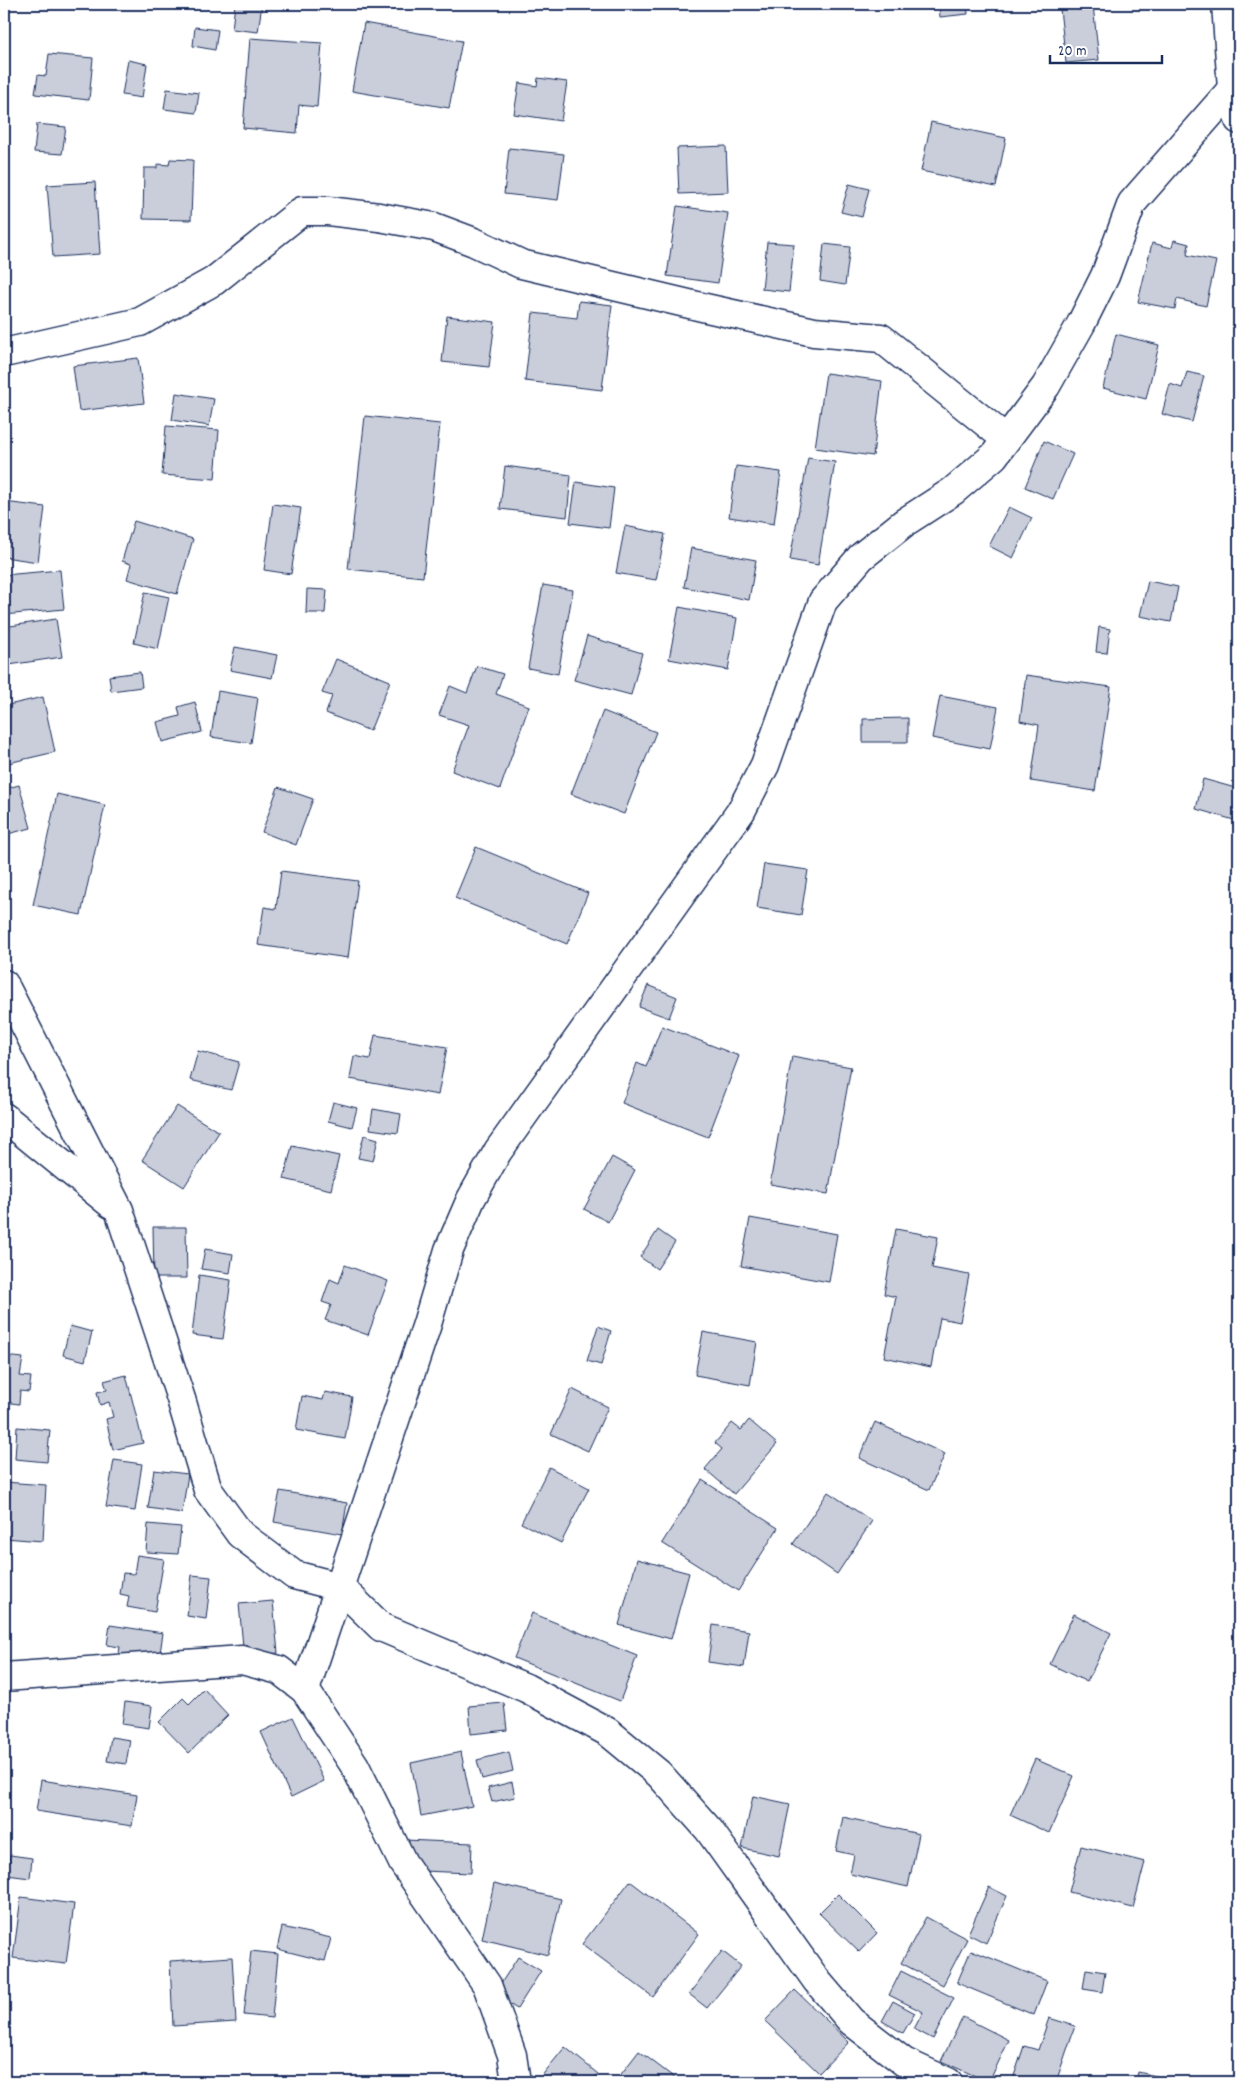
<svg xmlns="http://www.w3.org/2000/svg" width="1243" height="2086" viewBox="0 0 1243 2086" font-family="Dekko,sans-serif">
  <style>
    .building { fill: #caceda; stroke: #1b2f5e }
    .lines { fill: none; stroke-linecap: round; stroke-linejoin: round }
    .street-casing { stroke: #1b2f5e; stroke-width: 31 }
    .street { stroke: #fff; stroke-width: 28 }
  </style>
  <rect width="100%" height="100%" fill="#fff"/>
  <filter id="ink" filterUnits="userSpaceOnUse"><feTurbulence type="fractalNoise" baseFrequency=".02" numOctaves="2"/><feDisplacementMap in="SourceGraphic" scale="10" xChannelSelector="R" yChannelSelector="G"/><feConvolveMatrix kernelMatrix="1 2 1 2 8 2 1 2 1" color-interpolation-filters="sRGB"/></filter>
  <g filter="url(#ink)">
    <!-- building -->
    <g class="building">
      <polygon points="235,4 262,4 258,32 232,29"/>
      <polygon points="939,4 967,4 968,14 940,17"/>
      <polygon points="1093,5 1099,60 1066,63 1060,9"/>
      <polygon points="364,23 462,41 449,108 352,91"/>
      <polygon points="195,27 218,30 215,50 193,46"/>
      <polygon points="250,38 322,43 317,107 299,105 297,133 243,128"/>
      <polygon points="49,54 93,58 89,100 35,94 38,75 46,76"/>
      <polygon points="128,60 147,64 142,98 122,95"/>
      <polygon points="538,78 567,82 561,121 514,114 519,83 537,86"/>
      <polygon points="167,89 199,93 196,113 164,109"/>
      <polygon points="931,122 1006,138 996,187 921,171"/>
      <polygon points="37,124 66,127 62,154 34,152"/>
      <polygon points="726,146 728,192 679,194 677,148"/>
      <polygon points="509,148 564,154 558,200 504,194"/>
      <polygon points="170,159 193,160 191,220 143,219 144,168 157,168 157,164 169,165"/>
      <polygon points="95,182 100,254 53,257 47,185"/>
      <polygon points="849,184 869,189 862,217 841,212"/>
      <polygon points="677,206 728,213 718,283 667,276"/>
      <polygon points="1174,240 1189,244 1187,255 1216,261 1206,306 1177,299 1175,309 1138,302 1152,243 1172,248"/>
      <polygon points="767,242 794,244 789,292 762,289"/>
      <polygon points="824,244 850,247 845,285 820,281"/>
      <polygon points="579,301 612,305 602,390 525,381 533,313 577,318"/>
      <polygon points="447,316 495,322 489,367 442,362"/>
      <polygon points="1116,334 1159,345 1146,399 1103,388"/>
      <polygon points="138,358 144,403 79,411 73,366"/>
      <polygon points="1187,372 1204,376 1192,422 1162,414 1170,384 1182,388"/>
      <polygon points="826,373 882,381 873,456 815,448"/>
      <polygon points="176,393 214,399 209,426 172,420"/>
      <polygon points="365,416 440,424 423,577 348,569"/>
      <polygon points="166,426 219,430 215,479 162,475"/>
      <polygon points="1044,441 1073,454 1053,499 1025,487"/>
      <polygon points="808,458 835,462 818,565 790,560"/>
      <polygon points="505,466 571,475 567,517 500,509"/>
      <polygon points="736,466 781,472 774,524 729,517"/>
      <polygon points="576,482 614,488 609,528 570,523"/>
      <polygon points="4,502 45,507 38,562 4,557"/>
      <polygon points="273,504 301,508 291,574 264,570"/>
      <polygon points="1009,507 1032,518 1013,558 989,546"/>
      <polygon points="134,521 193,539 177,594 127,579 131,564 122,561"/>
      <polygon points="625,526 665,534 656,580 616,573"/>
      <polygon points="691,548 756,560 749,600 684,587"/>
      <polygon points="60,570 64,609 4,615 4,575"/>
      <polygon points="1148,581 1178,587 1171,622 1140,616"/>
      <polygon points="543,585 573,590 558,674 528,668"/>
      <polygon points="307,589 327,590 325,613 306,613"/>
      <polygon points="145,592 169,597 158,649 134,643"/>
      <polygon points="679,607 737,618 728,670 669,659"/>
      <polygon points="56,619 62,657 9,665 4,627"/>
      <polygon points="1099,627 1110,629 1107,653 1096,652"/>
      <polygon points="587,636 642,653 631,695 574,680"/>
      <polygon points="235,647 277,655 272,678 230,670"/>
      <polygon points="336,659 390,681 370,731 326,713 332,696 322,693"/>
      <polygon points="477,666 503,674 496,694 529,706 500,789 452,771 469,725 439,715 450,686 467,693"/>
      <polygon points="140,672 142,687 111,691 109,676"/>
      <polygon points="1026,675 1111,687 1095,791 1031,781 1039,725 1020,721"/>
      <polygon points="218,691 258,698 251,743 211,737"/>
      <polygon points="940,696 998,707 990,749 932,738"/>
      <polygon points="43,697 55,752 4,764 4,706"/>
      <polygon points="195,702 202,732 162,742 157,722 180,716 178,707"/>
      <polygon points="603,711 656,732 624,814 571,794"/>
      <polygon points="908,718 908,742 863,742 863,719"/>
      <polygon points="1203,779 1239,789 1234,820 1196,809"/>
      <polygon points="19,785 31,828 4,835 4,789"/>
      <polygon points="278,787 313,799 296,845 262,832"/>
      <polygon points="57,794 105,805 81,915 33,905"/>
      <polygon points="476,847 588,893 567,944 455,898"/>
      <polygon points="764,864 808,870 801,915 757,908"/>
      <polygon points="281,871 358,881 348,958 258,945 264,907 276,909"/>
      <polygon points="648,985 677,997 669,1018 639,1007"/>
      <polygon points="662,1026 739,1056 708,1137 622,1103 637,1063 646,1067"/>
      <polygon points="375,1035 447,1047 438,1095 350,1079 354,1056 370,1059"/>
      <polygon points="198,1051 239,1062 231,1090 190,1080"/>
      <polygon points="792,1056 851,1067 828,1194 770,1184"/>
      <polygon points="333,1102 357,1108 352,1127 328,1121"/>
      <polygon points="177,1106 219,1132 184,1187 142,1160"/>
      <polygon points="373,1109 401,1114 398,1133 370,1129"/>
      <polygon points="364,1135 378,1139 373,1161 358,1158"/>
      <polygon points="292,1146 339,1156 331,1190 284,1179"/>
      <polygon points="612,1157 635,1170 608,1222 584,1209"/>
      <polygon points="750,1218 837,1234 829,1282 741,1266"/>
      <polygon points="153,1227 186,1227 187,1278 154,1278"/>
      <polygon points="896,1229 938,1237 932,1268 969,1275 960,1322 940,1318 931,1367 884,1357 896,1297 884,1294"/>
      <polygon points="658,1230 675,1242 657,1269 640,1257"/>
      <polygon points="205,1249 233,1254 230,1273 201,1269"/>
      <polygon points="345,1265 388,1281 368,1335 325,1320 331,1305 322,1302 330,1279 339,1283"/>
      <polygon points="199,1275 231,1280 223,1339 192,1335"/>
      <polygon points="70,1326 92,1332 85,1361 63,1355"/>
      <polygon points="598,1326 611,1331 601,1365 587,1361"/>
      <polygon points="703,1332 757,1342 750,1385 695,1375"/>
      <polygon points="4,1356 23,1358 20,1376 31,1377 29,1392 20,1391 19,1404 4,1402"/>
      <polygon points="126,1375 143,1443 113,1450 106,1419 113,1417 109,1402 100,1405 97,1392 107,1390 104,1381"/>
      <polygon points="572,1389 608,1407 588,1451 551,1434"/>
      <polygon points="325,1392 352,1397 345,1439 296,1430 302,1396 323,1400"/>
      <polygon points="749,1420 777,1444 734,1494 705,1469 722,1449 715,1443 732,1423 741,1430"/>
      <polygon points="875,1422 945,1454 929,1490 859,1458"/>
      <polygon points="17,1427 50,1430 47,1462 15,1459"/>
      <polygon points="114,1460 142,1464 135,1511 106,1507"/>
      <polygon points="549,1467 589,1488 561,1543 521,1523"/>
      <polygon points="154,1470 188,1474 182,1513 148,1508"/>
      <polygon points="702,1480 778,1528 738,1591 662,1543"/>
      <polygon points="4,1482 46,1485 43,1541 4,1538"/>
      <polygon points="280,1491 347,1503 342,1534 274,1522"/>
      <polygon points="828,1492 872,1521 837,1574 793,1544"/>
      <polygon points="148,1524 181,1527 178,1554 146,1552"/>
      <polygon points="137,1555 164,1559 155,1612 127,1607 129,1596 120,1594 123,1573 134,1574"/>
      <polygon points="637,1559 689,1573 671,1639 619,1625"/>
      <polygon points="192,1575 211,1577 206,1619 187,1616"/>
      <polygon points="273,1601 278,1653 244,1657 239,1604"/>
      <polygon points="532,1613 637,1656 620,1701 514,1658"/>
      <polygon points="1074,1614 1111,1633 1087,1682 1050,1664"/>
      <polygon points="110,1625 163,1633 160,1653 152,1652 150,1664 118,1659 120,1647 107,1645"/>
      <polygon points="713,1625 749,1631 744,1667 708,1662"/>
      <polygon points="204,1689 228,1715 189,1753 159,1722 183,1698 189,1704"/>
      <polygon points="125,1702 152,1706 149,1728 122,1724"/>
      <polygon points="504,1703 507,1730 471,1734 469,1706"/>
      <polygon points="293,1717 324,1781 291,1797 261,1732"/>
      <polygon points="4,1718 9,1718 8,1771 4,1771"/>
      <polygon points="111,1737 130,1740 126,1764 107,1761"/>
      <polygon points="461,1752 472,1806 421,1816 411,1763"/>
      <polygon points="509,1752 513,1771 482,1779 477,1760"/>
      <polygon points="1035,1759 1074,1776 1049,1833 1010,1815"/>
      <polygon points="41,1780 137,1795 132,1826 36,1811"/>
      <polygon points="512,1782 515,1797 492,1802 488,1788"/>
      <polygon points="753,1796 790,1804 779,1856 742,1848"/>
      <polygon points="843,1817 919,1834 908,1887 850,1874 854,1855 836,1851"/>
      <polygon points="405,1840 472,1843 471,1873 422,1871"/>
      <polygon points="1081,1846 1145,1862 1133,1908 1069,1892"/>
      <polygon points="10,1855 32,1858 30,1878 7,1875"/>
      <polygon points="630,1881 699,1934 653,1997 582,1944"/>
      <polygon points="494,1883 561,1899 548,1955 482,1939"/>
      <polygon points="989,1887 1007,1896 986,1943 968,1934"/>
      <polygon points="838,1894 877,1933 859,1952 819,1913"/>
      <polygon points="21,1897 74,1904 66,1964 13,1958"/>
      <polygon points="926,1917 967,1939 943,1985 901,1963"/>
      <polygon points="282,1927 331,1938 325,1961 277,1949"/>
      <polygon points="971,1950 1047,1981 1034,2015 957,1983"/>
      <polygon points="251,1951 278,1954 272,2018 244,2015"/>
      <polygon points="722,1951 741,1966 707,2008 689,1994"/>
      <polygon points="232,1957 236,2022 173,2026 170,1961"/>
      <polygon points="518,1957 541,1971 517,2009 494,1994"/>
      <polygon points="1086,1969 1105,1972 1102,1992 1083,1989"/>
      <polygon points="901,1971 954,1998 933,2039 914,2029 923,2012 889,1995"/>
      <polygon points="795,1990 849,2042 819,2073 765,2021"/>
      <polygon points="893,2001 915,2013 903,2033 882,2021"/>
      <polygon points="963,2017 1009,2040 989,2082 941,2061"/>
      <polygon points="1049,2018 1075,2026 1056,2082 1012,2082 1024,2046 1038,2050"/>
      <polygon points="565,2047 598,2074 591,2082 544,2082 540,2078"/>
      <polygon points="639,2051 680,2082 615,2082"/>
      <polygon points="1138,2072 1179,2081 1178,2082 1136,2082"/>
    </g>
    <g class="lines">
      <defs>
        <g id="street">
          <polyline points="1226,4 1232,89 1239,120"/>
          <polyline points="4,353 140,322 214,281 302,211 328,211 379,217 434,227 474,242 521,264 706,308 814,332 881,338 1006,439"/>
          <polyline points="4,984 119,1210 181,1399 208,1490 240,1534 294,1575 340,1587 381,1627 526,1688 608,1732 659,1774 709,1830 817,1981 851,2021 904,2062 948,2082"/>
          <polyline points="4,1117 111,1204"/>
          <polyline points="4,1677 242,1660 279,1670 305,1690 355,1766 403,1863 487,1985 512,2055 516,2082"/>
          <polyline points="305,1690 427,1324 449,1250 471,1199 498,1151 741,811 765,765 823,601 861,557 905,522 953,491 994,456 1046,386 1081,324 1105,276 1132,203 1232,89"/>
        </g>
      </defs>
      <!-- street casing -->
      <use href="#street" class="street-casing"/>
      <!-- street -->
      <use href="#street" class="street"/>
    </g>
  </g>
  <!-- margin -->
  <rect width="1243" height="2086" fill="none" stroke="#fff" stroke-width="20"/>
  <rect x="10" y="10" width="1223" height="2066" fill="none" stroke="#1b2f5e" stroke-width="2" filter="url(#ink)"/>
  <!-- scale -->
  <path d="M1050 55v8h112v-8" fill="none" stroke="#1b2f5e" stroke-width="2.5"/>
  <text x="1058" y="55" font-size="15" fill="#1b2f5e" stroke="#ffffff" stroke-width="4" paint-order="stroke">20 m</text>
</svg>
